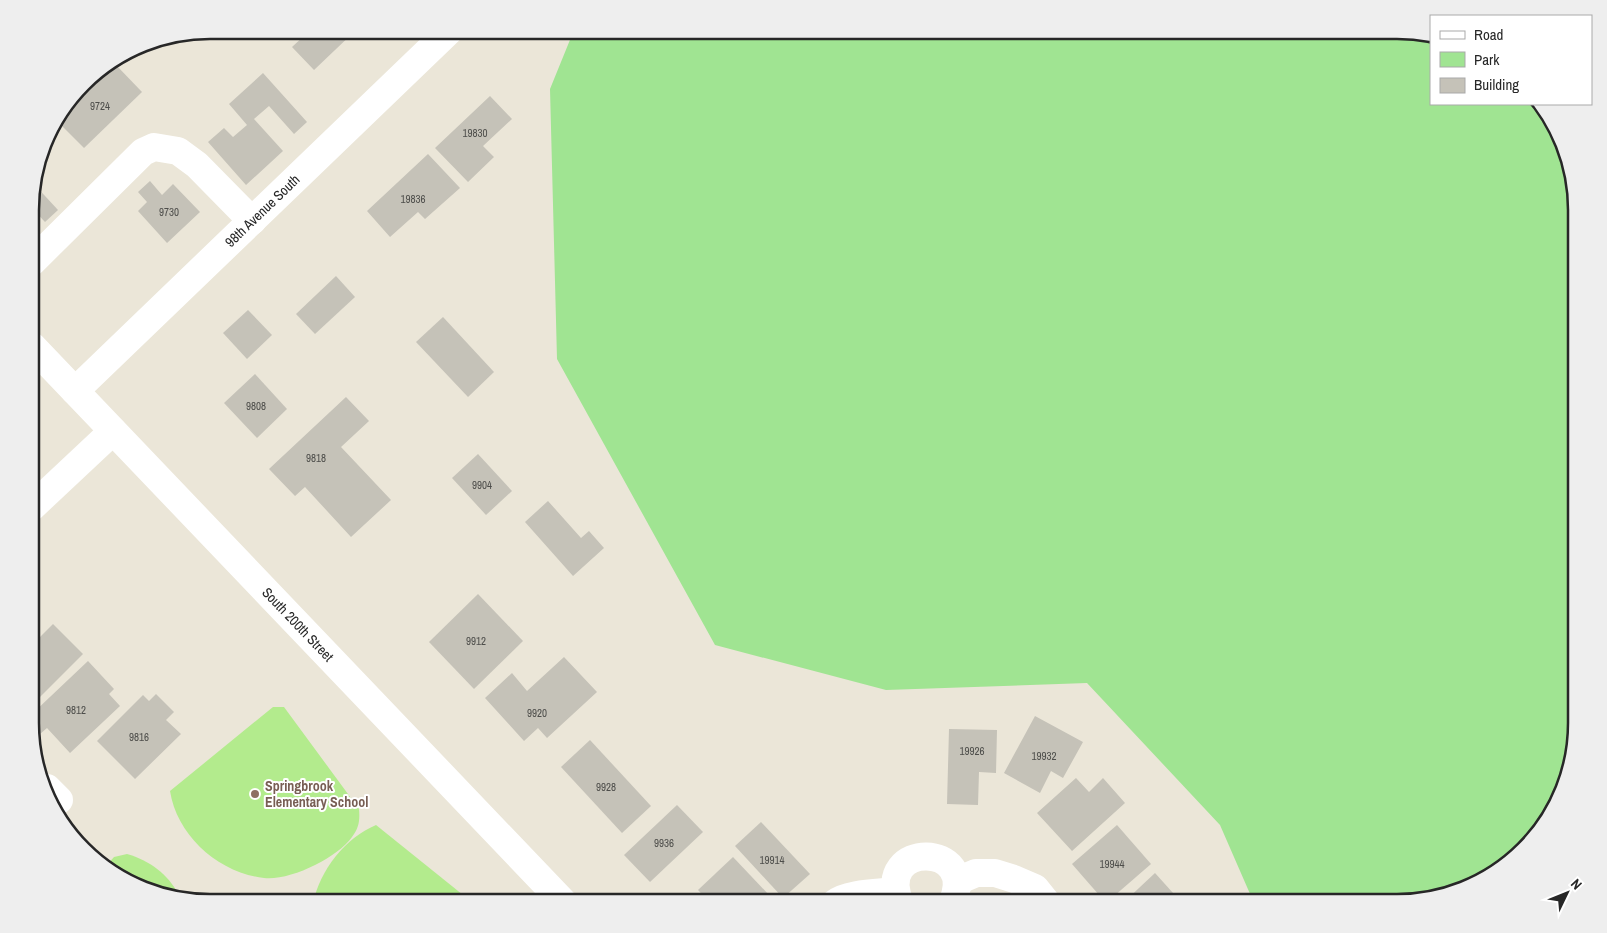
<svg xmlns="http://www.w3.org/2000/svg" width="1607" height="933" viewBox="0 0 1607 933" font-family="'Archivo Narrow',sans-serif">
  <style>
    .green { fill: #a0e492 }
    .pitch { fill: #b3eb8d }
    .building { fill: #c5c2b8 }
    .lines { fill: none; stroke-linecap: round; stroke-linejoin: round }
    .minor { stroke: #fff; stroke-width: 28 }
    .education-dot { fill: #8d6e63; stroke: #fff; stroke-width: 2 }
    .labels { text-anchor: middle; stroke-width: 4; stroke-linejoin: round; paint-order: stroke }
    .number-label { font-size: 11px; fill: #4e4e4b }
    .street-label { font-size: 14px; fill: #272727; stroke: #fff }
    .education-label { font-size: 14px; font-weight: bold; fill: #785e54; stroke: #fff; text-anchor: start }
    .rim { fill: none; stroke: #272727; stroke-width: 2.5 }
  </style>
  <rect width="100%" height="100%" fill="#ebe6d8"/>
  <!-- green -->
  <polygon class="green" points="574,30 1397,30 1431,39 1431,104 1540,104 1547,110 1577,198 1577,735 1553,813 1487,879 1409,903 1254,903 1220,825 1087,683 886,690 715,645 557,359 550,89"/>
  <!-- pitch -->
  <g class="pitch">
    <path d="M273,707H284L359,809C360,820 359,828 352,837C337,858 290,881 264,878C219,873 177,836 170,791Z"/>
    <path d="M376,825L473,903H313C320,870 345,838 376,825Z"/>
    <path d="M127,854C150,861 167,873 179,895L120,879L106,866L114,857Z"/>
  </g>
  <!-- building -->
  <g class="building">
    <polygon points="300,30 356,30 314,70 292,47 305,35"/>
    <polygon points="116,65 142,92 84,148 57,121"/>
    <polygon points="263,73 307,122 294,134 269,106 254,119 283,151 246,185 208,142 224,128 233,137 247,125 229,104"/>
    <polygon points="490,96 512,119 483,146 494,157 468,182 435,148"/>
    <polygon points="428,154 460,188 425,219 418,212 390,237 367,211"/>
    <polygon points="150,181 162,195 173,184 200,212 167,243 138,211 147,202 138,192"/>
    <polygon points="33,183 58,210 45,222 32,208"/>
    <polygon points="336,276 355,297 315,334 296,314"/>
    <polygon points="248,310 272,335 247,359 223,333"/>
    <polygon points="443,317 494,372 468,397 416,342"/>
    <polygon points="255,374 287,409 257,438 224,403"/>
    <polygon points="346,397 369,421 341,447 391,500 351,537 305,487 295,496 269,469"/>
    <polygon points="478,454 512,491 486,515 452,478"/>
    <polygon points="548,501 581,538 589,531 604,548 573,576 525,522"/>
    <polygon points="478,594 523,641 474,689 429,642"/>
    <polygon points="32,601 39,609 32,616"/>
    <polygon points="53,624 83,654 32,705 32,645"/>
    <polygon points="564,657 597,692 547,738 538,728 524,741 485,698 512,673 527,691"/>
    <polygon points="88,661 114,689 109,694 120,706 70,753 47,728 40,734 32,726 32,714"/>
    <polygon points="156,694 174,712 166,720 181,734 135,779 97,741 143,695 149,701"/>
    <polygon points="1035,716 1083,742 1063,778 1051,771 1040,793 1004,773"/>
    <polygon points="949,729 997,730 996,773 979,772 978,805 947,804"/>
    <polygon points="590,740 651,806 622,833 561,767"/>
    <polygon points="1076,778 1089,792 1103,778 1125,803 1072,851 1037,813"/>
    <polygon points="677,805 703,832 650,882 624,855"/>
    <polygon points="761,822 810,874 783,898 735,846"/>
    <polygon points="1117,825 1151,864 1106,903 1072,864"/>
    <polygon points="733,857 771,897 765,903 710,903 698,890"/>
    <polygon points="1155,873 1182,903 1123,903"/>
  </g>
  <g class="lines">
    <!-- minor -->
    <g class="minor">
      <polyline points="32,262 143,152 154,147 178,151 197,165 252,221"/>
      <path id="s1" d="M32,346L564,903"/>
      <path id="s2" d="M75,391L450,30"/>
      <polyline points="32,507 113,431"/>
      <polyline points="47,788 59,800"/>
      <polyline points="957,881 976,873 995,873 1014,879 1035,888 1047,903"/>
      <path d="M835,903C847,893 879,893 895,891"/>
      <path d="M900,903C873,840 980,842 952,903"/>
    </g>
  </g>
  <!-- markers -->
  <circle class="education-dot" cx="255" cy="794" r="5"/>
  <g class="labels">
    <!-- number labels -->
    <g class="number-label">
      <text x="100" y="110">9724</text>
      <text x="475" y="137">19830</text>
      <text x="413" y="203">19836</text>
      <text x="169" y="216">9730</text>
      <text x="256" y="410">9808</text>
      <text x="316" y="462">9818</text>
      <text x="482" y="489">9904</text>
      <text x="476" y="645">9912</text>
      <text x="76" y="714">9812</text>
      <text x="537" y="717">9920</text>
      <text x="139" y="741">9816</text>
      <text x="972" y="755">19926</text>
      <text x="1044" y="760">19932</text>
      <text x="606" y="791">9928</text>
      <text x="664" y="847">9936</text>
      <text x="772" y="864">19914</text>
      <text x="1112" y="868">19944</text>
    </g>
    <!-- street labels -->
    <g class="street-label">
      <text dy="5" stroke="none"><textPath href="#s2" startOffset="260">98th Avenue South</textPath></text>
      <text dy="5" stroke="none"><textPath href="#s1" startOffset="385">South 200th Street</textPath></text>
    </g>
    <!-- education labels -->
    <g class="education-label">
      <text x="265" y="791">Springbrook<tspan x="265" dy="16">Elementary School</tspan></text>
    </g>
  </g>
  <!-- crop -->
  <path d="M0 0H1607V933H0ZM210 39H1397A171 171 0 0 1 1568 210V723A171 171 0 0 1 1397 894H210A171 171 0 0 1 39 723V210A171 171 0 0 1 210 39Z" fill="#eee" fill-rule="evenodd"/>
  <path class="rim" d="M210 39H1397A171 171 0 0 1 1568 210V723A171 171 0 0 1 1397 894H210A171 171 0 0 1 39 723V210A171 171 0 0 1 210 39Z"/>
  <!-- legend -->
  <rect x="1430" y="15" width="162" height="90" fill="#ffffff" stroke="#a9a9a9"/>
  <rect x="1440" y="31" width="25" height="8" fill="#ffffff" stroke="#a9a9a9"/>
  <text x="1474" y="40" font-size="15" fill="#272727">Road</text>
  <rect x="1440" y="52" width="25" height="15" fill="#a0e492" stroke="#a9a9a9"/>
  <text x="1474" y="65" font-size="15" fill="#272727">Park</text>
  <rect x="1440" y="78" width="25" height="15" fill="#c5c2b8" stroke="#a9a9a9"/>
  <text x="1474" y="90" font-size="15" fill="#272727">Building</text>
  <!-- north arrow -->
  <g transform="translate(1567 893) rotate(47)" stroke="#ffffff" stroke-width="4" paint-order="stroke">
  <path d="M0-4L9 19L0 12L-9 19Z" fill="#272727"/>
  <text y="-8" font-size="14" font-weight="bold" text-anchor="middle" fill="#272727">N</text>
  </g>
</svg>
